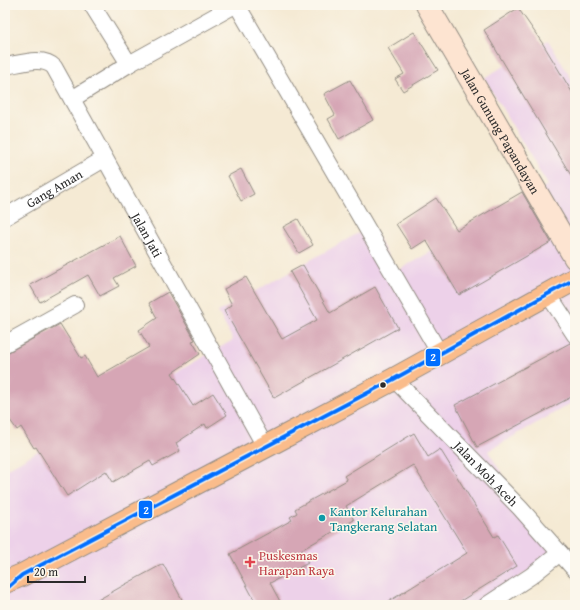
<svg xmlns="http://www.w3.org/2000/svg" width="580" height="610" viewBox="0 0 580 610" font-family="'Gentium Book Plus',serif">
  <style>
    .built { fill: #edd1e9 }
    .building { fill: #d6a6b5 }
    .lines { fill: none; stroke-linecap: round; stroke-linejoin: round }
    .street-casing { stroke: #908a80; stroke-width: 18 }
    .secondary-casing { stroke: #908a80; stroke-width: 24 }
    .primary-casing { stroke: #908a80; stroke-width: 24 }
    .street { stroke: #fff; stroke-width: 16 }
    .secondary { stroke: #fde4d1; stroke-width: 22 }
    .primary { stroke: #fabc8b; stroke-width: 22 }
    .bus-1-casing { stroke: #fbf7ec; stroke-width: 7 }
    .bus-1 { stroke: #006eff; stroke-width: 4 }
    .bus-dot { fill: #2b2b2b; stroke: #fbf7ec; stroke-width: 1.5 }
    .culture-dot { fill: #0f9aa8; stroke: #fbf7ec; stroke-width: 1.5 }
    .health-dot { fill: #e0444e; stroke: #fbf7ec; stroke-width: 1.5 }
    .labels { text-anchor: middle; stroke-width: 3; stroke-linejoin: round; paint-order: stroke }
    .street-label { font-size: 13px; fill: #2b2b2b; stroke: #fbf7ec }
    .culture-label { font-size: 13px; fill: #0d838f; stroke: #fbf7ec; text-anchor: start }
    .health-label { font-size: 13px; fill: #be3a42; stroke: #fbf7ec; text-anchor: start }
    .line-badge { stroke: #fbf7ec; stroke-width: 1.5 }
    .badge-label { font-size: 11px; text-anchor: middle; font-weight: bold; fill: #fff }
  </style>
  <rect width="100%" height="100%" fill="#fbf7ec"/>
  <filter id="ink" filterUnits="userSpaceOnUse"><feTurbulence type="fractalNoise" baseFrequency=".025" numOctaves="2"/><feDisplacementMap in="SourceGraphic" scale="8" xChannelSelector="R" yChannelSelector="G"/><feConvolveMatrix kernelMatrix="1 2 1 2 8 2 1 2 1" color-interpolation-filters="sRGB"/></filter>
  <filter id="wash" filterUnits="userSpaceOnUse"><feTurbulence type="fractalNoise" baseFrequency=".012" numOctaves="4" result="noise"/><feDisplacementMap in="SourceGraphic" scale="16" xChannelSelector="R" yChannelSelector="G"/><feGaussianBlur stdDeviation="0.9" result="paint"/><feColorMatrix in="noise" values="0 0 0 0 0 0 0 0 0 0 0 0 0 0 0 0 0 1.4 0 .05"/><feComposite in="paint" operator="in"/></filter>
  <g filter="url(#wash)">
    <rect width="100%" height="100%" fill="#f5ead4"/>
    <!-- built -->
    <polygon class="built" points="548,40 575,85 575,401 488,451 553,556 474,605 5,605 5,470 233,340 218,312 371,226 397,271 548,185 484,78"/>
    <g id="blocks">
      <!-- building -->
      <g class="building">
        <polygon points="518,8 543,44 575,97 575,182 484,30"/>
        <polygon points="414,32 438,70 403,91 395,79 404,74 388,48"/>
        <polygon points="350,80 373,120 339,139 328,119 335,115 324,94"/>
        <polygon points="241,169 254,194 241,201 228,176"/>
        <polygon points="522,192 551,242 459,295 426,240 412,249 396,224 436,198 457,230"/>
        <polygon points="298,219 313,245 299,253 283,227"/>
        <polygon points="120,236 136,266 114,278 119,286 100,296 88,275 40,302 30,285"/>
        <polygon points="303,265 330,313 375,287 398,328 274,398 224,310 232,305 224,289 246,277 282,339 317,320 290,272"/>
        <polygon points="168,292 195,340 192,341 200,354 172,373 193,406 213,393 227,415 207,428 205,424 176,443 180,451 153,466 150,461 113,482 106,471 67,496 36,447 34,448 21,427 17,430 5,413 5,354 60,324 81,358 85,356 97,377 149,347 139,330 157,318 149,303"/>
        <polygon points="570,343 575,344 575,395 477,447 455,405"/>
        <polygon points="414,433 428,457 440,449 494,537 498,535 517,566 454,605 383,605 467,553 413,465 346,506 354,520 301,550 308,563 270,583 282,605 257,605 230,554 292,520 290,517 297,513 295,509 347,480 344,476"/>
        <polygon points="163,564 185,605 89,605 126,584"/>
      </g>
    </g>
  </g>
  <g filter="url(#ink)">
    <use href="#blocks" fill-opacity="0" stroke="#908a80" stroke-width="1"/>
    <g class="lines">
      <defs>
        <g id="street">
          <polyline points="92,5 129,64"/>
          <polyline points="237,5 440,354"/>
          <path id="s1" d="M5,66C19,64 43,55 54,67L266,448"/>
          <polyline points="72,99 129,64 235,5"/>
          <path id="s2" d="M5,217L104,159"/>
          <polyline points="548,294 575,335"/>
          <polyline points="5,344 75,305"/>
          <path id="s3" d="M394,379L520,508L575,570"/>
          <polyline points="487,605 531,576 560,553"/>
        </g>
        <g id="secondary">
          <path id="s4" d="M427,5L575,258"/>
        </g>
        <polyline id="primary" points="5,582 22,575 394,379 575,279"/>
      </defs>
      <!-- street casing -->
      <use href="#street" class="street-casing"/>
      <!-- secondary casing -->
      <use href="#secondary" class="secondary-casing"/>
      <!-- primary casing -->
      <use href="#primary" class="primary-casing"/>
      <!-- street -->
      <use href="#street" class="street"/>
      <!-- secondary -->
      <use href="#secondary" class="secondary"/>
      <!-- primary -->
      <use href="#primary" class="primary"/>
      <defs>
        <polyline id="bus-1" points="5,590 22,575 394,379 575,279"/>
      </defs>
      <!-- bus-1 casing -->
      <use href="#bus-1" class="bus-1-casing"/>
      <!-- bus-1 -->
      <use href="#bus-1" class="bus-1"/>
    </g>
  </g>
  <!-- markers -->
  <circle class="bus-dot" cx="383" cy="385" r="3.5"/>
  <circle class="culture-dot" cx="322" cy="518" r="4"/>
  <path class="health-dot" d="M248 556h4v4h4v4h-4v4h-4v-4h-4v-4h4z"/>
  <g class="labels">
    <!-- street labels -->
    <g class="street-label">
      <text dy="5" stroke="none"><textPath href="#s4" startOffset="146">Jalan Gunung Papandayan</textPath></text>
      <text dy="5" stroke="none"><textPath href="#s2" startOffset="57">Gang Aman</textPath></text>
      <text dy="5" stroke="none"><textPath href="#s1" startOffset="243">Jalan Jati</textPath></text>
      <text dy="5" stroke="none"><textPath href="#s3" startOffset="132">Jalan Moh Aceh</textPath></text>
    </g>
    <!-- culture labels -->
    <g class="culture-label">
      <text x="330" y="516">Kantor Kelurahan<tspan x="330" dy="15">Tangkerang Selatan</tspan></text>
    </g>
    <!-- health labels -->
    <g class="health-label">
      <text x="259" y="560">Puskesmas<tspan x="259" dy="15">Harapan Raya</tspan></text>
    </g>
  </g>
  <g class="line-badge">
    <rect x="425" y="348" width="16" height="19" rx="4" fill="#006eff"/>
    <rect x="138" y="500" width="15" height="19" rx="4" fill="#006eff"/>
  </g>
  <g class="badge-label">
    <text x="433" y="361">2</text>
    <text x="146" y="514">2</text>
  </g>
  <!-- margin -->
  <rect width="580" height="610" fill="none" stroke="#fbf7ec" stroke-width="20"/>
  <!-- scale -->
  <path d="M28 576v6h57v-6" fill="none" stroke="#2b2b2b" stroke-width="2"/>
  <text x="34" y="576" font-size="12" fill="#2b2b2b" stroke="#fbf7ec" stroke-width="3" paint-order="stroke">20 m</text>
</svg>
